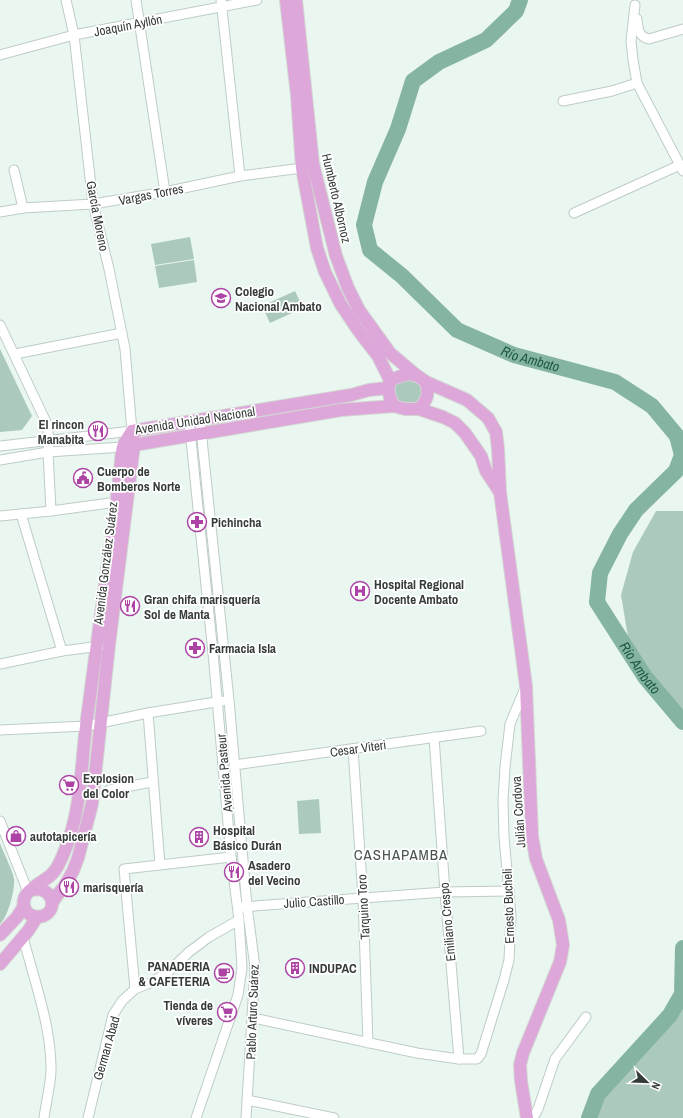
<svg xmlns="http://www.w3.org/2000/svg" width="683" height="1118" viewBox="0 0 683 1118" font-family="'Archivo Narrow',sans-serif">
  <style>
    .green { fill: #abc9bc }
    .lines { fill: none; stroke-linecap: round; stroke-linejoin: round }
    .river { stroke: #85b5a1; stroke-width: 16 }
    .minor-casing { stroke: #beccc6; stroke-width: 11 }
    .major-casing { stroke: #d3d4d3; stroke-width: 14 }
    .minor { stroke: #fff; stroke-width: 9 }
    .major { stroke: #dea7d9; stroke-width: 12 }
    .labels { text-anchor: middle; stroke-width: 3.5; stroke-linejoin: round; paint-order: stroke }
    .street-label { font-size: 13px; fill: #353b38; stroke: #fff }
    .poi-label { font-size: 13px; font-weight: bold; fill: #353b38; stroke: #fff; text-anchor: start }
    .water-label { font-size: 14px; font-style: italic; fill: #1d5a46; stroke: #fff }
    .quarter-label { font-size: 15px; letter-spacing: 1px; fill: #4a5550; stroke: #fff }
  </style>
  <rect width="100%" height="100%" fill="#e9f7f0"/>
  <!-- green -->
  <g class="green">
    <polygon points="190,237 194,259 155,265 151,244"/>
    <polygon points="194,260 197,282 159,288 155,266"/>
    <polygon points="295,291 303,308 270,323 262,306"/>
    <polygon points="0,349 32,416 22,430 0,432"/>
    <polygon points="418,379 424,393 416,406 397,403 393,388 398,380"/>
    <polygon points="656,511 683,511 683,712 650,673 628,637 621,595 633,552"/>
    <polygon points="319,799 321,833 299,834 297,801"/>
    <path d="M0,843C3,852 13,871 14,879C15,890 8,917 0,924Z"/>
    <polygon points="683,1004 683,1118 595,1118 601,1101 678,1012"/>
  </g>
  <g class="lines">
    <!-- river -->
    <g class="river">
      <path id="s1" d="M520,0L516,11L486,40L439,62L413,81L398,129L375,182L364,225L370,250L402,276L457,330L514,355L615,382L652,406L677,436L682,455L676,471L636,510L620,534L600,573L597,602L645,677L683,722"/>
      <polyline points="589,1118 598,1094 670,1015 682,994 683,948"/>
    </g>
    <defs>
      <g id="minor">
        <polyline points="136,0 165,192"/>
        <polyline points="221,0 240,176"/>
        <polyline points="635,5 631,41 633,60 637,83 683,171"/>
        <path d="M637,19C638,29 638,36 649,39L683,29"/>
        <polyline points="0,55 74,35 257,0"/>
        <polyline points="563,101 612,91 637,83"/>
        <polyline points="14,170 23,208"/>
        <polyline points="0,212 23,208 93,204 165,192 240,176 302,168 308,166"/>
        <polyline points="574,213 680,165"/>
        <polyline points="0,325 47,424 49,440 48,452 51,511"/>
        <polyline points="15,354 122,333"/>
        <polyline points="200,420 229,700 247,906 255,967 246,1118"/>
        <polyline points="189,421 213,653 231,857 239,920 242,968 238,995 196,1118"/>
        <polyline points="0,446 132,431 125,349 109,269 93,204 74,35 66,0"/>
        <polyline points="0,460 48,452 123,447"/>
        <polyline points="21,514 62,651"/>
        <polyline points="0,516 51,511 117,502"/>
        <polyline points="0,664 62,651 101,646"/>
        <polyline points="148,713 160,865"/>
        <polyline points="0,730 86,726 148,713 222,701"/>
        <polyline points="434,737 445,892 459,1059"/>
        <polyline points="353,749 363,898 368,1043"/>
        <polyline points="234,765 481,731"/>
        <polyline points="109,790 152,782"/>
        <polyline points="0,821 28,892"/>
        <polyline points="241,907 445,892 509,891"/>
        <path d="M23,937C34,980 52,1028 51,1072C50,1087 46,1103 44,1118"/>
        <polyline points="135,989 124,869 231,857"/>
        <polyline points="253,1018 417,1053 459,1059 477,1059 481,1054 504,980 509,960 511,916 504,837 503,800 505,767 510,724 525,688"/>
        <polyline points="247,1100 334,1118"/>
        <polyline points="88,1118 113,1015 122,1001 135,989 150,983 167,973 189,952 209,937 239,920"/>
        <polyline points="533,1118 538,1109 555,1059 586,1017"/>
      </g>
      <g id="major">
        <polyline points="286,0 297,95 302,168 317,248 325,272 340,303 358,330 378,356 390,380"/>
        <polyline points="296,0 313,164 336,256 348,288 359,310 390,353 416,375"/>
        <path d="M394,406C389,397 387,390 390,380L407,374L416,375L426,382L467,400L488,418L496,432L498,449L500,492L526,686L532,836L536,859L559,920L563,945L560,962L523,1053L520,1065L521,1081L527,1118"/>
        <path d="M419,409C428,399 429,394 426,382"/>
        <polyline points="132,431 351,395 369,390 388,388"/>
        <polyline points="128,446 341,410 394,406 405,409 419,409 443,417 455,423 465,433 481,456 486,471 499,491"/>
        <path d="M32,890C51,885 60,909 43,916C39,917 35,917 31,915C28,914 25,910 24,906C20,891 43,883 52,874C58,868 62,858 65,850C81,812 81,767 86,726C95,658 104,590 114,522C116,505 118,488 120,471C121,463 121,454 123,447C125,441 129,436 132,431"/>
        <polyline points="52,903 58,894 64,887 73,871 78,858 92,804 109,645 134,445 132,431"/>
        <polyline points="0,935 17,917 24,906"/>
        <polyline points="0,964 28,931 37,917"/>
      </g>
    </defs>
    <!-- minor casing -->
    <use href="#minor" class="minor-casing"/>
    <!-- major casing -->
    <use href="#major" class="major-casing"/>
    <!-- minor -->
    <use href="#minor" class="minor"/>
    <!-- major -->
    <use href="#major" class="major"/>
  </g>
  <!-- icons -->
  <defs>
    <symbol id="school-ring" viewBox="-11 -11 22 22"><circle r="9.5" fill="#fff" stroke="#ad44a5" stroke-width="1.5"/><path d="M0-5L7-2L0 1L-7-2ZM-4 1L0 2.5L4 1V4Q0 6-4 4Z" fill="#ad44a5"/></symbol>
    <symbol id="restaurant-ring" viewBox="-11 -11 22 22"><circle r="9.5" fill="#fff" stroke="#ad44a5" stroke-width="1.5"/><path d="M-5-6h1v4h1v-4h1v4h1v-4h1v5L-1.5 .5V6h-2V.5L-5-1ZM5-6V6H3V1.5H1.5Q1.5-4 5-6Z" fill="#ad44a5"/></symbol>
    <symbol id="civic-ring" viewBox="-11 -11 22 22"><circle r="9.5" fill="#fff" stroke="#ad44a5" stroke-width="1.5"/><path d="M-.6-6.5H3V-4.5H.6V-3L4-1V1h2V6H-6V1h2V-1L-.6-3ZM-1.2 2.5V6h2.4V2.5Z" fill="#ad44a5"/></symbol>
    <symbol id="pharmacy-ring" viewBox="-11 -11 22 22"><circle r="9.5" fill="#fff" stroke="#ad44a5" stroke-width="1.5"/><path d="M-2-6h4v4h4v4h-4v4h-4v-4h-4v-4h4Z" fill="#ad44a5"/></symbol>
    <symbol id="hospital-ring" viewBox="-11 -11 22 22"><circle r="9.5" fill="#fff" stroke="#ad44a5" stroke-width="1.5"/><path d="M-5-5h3v3.5h4V-5h3V5h-3V1.5h-4V5h-3Z" fill="#ad44a5"/></symbol>
    <symbol id="supermarket-ring" viewBox="-11 -11 22 22"><circle r="9.5" fill="#fff" stroke="#ad44a5" stroke-width="1.5"/><path d="M-6-5.5h2.5l.6 2H6L4.5 2H-2.5L-4.4-4H-6ZM-1.5 3.2a1.3 1.3 0 1 0 .1 0ZM3 3.2a1.3 1.3 0 1 0 .1 0Z" fill="#ad44a5"/></symbol>
    <symbol id="shop-ring" viewBox="-11 -11 22 22"><circle r="9.5" fill="#fff" stroke="#ad44a5" stroke-width="1.5"/><path d="M-5-2.5h2.3a2.7 3.5 0 0 1 5.4 0H5L5.5 6h-11ZM-1.5-2.5h3a1.5 2.3 0 0 0-3 0Z" fill="#ad44a5"/></symbol>
    <symbol id="building-ring" viewBox="-11 -11 22 22"><circle r="9.5" fill="#fff" stroke="#ad44a5" stroke-width="1.5"/><path d="M-4-6H4V6H1V3H-1V6H-4ZM-2.5-4.3h1.7v1.8h-1.7ZM.8-4.3h1.7v1.8H.8ZM-2.5-1h1.7V.8h-1.7ZM.8-1h1.7V.8H.8Z" fill="#ad44a5"/></symbol>
    <symbol id="cafe-ring" viewBox="-11 -11 22 22"><circle r="9.5" fill="#fff" stroke="#ad44a5" stroke-width="1.5"/><path d="M-5.5-4.5H6V0H3Q3 3.5 0 3.5H-2.5Q-5.5 3.5-5.5 0ZM3-3.2v2h1.7v-2ZM-6 4.5H4V6H-6Z" fill="#ad44a5"/></symbol>
  </defs>
  <g fill-rule="evenodd">
    <use href="#school-ring" x="210" y="287" width="22" height="22"/>
    <use href="#restaurant-ring" x="87" y="420" width="22" height="22"/>
    <use href="#civic-ring" x="72" y="467" width="22" height="22"/>
    <use href="#pharmacy-ring" x="186" y="511" width="22" height="22"/>
    <use href="#hospital-ring" x="349" y="580" width="22" height="22"/>
    <use href="#restaurant-ring" x="119" y="595" width="22" height="22"/>
    <use href="#pharmacy-ring" x="184" y="637" width="22" height="22"/>
    <use href="#supermarket-ring" x="58" y="774" width="22" height="22"/>
    <use href="#shop-ring" x="5" y="825" width="22" height="22"/>
    <use href="#building-ring" x="188" y="826" width="22" height="22"/>
    <use href="#restaurant-ring" x="223" y="861" width="22" height="22"/>
    <use href="#restaurant-ring" x="58" y="876" width="22" height="22"/>
    <use href="#building-ring" x="284" y="957" width="22" height="22"/>
    <use href="#cafe-ring" x="213" y="962" width="22" height="22"/>
    <use href="#supermarket-ring" x="216" y="1001" width="22" height="22"/>
  </g>
  <g class="labels">
    <!-- street labels -->
    <g class="street-label">
      <text transform="translate(128 25) rotate(-11)" y="5">Joaquín Ayllón</text>
      <text transform="translate(151 194) rotate(-11)" y="5">Vargas Torres</text>
      <text transform="translate(337 198) rotate(77)" y="5">Humberto Albornoz</text>
      <text transform="translate(98 216) rotate(79)" y="5">García Moreno</text>
      <text transform="translate(195 420) rotate(-9)" y="5">Avenida Unidad Nacional</text>
      <text transform="translate(105 563) rotate(-83)" y="5">Avenida González Suárez</text>
      <text transform="translate(358 748) rotate(-8)" y="5">Cesar Viteri</text>
      <text transform="translate(224 773) rotate(-95)" y="5">Avenida Pasteur</text>
      <text transform="translate(518 812) rotate(-94)" y="5">Julián Cordova</text>
      <text transform="translate(314 901) rotate(-4)" y="5">Julio Castillo</text>
      <text transform="translate(508 906) rotate(-92)" y="5">Ernesto Bucheli</text>
      <text transform="translate(363 907) rotate(-93)" y="5">Tarquino Toro</text>
      <text transform="translate(447 922) rotate(-95)" y="5">Emiliano Crespo</text>
      <text transform="translate(252 1012) rotate(-88)" y="5">Pablo Arturo Suárez</text>
      <text transform="translate(106 1048) rotate(-74)" y="5">German Abad</text>
    </g>
    <!-- poi labels -->
    <g class="poi-label">
      <text x="235" y="296">Colegio<tspan x="235" dy="15">Nacional Ambato</tspan></text>
      <text x="84" y="429" text-anchor="end">El rincon<tspan x="84" dy="15">Manabita</tspan></text>
      <text x="97" y="476">Cuerpo de<tspan x="97" dy="15">Bomberos Norte</tspan></text>
      <text x="211" y="527">Pichincha</text>
      <text x="374" y="589">Hospital Regional<tspan x="374" dy="15">Docente Ambato</tspan></text>
      <text x="144" y="604">Gran chifa marisquería<tspan x="144" dy="15">Sol de Manta</tspan></text>
      <text x="209" y="653">Farmacia Isla</text>
      <text x="83" y="783">Explosion<tspan x="83" dy="15">del Color</tspan></text>
      <text x="213" y="835">Hospital<tspan x="213" dy="15">Básico Durán</tspan></text>
      <text x="30" y="841">autotapicería</text>
      <text x="248" y="870">Asadero<tspan x="248" dy="15">del Vecino</tspan></text>
      <text x="83" y="892">marisquería</text>
      <text x="210" y="971" text-anchor="end">PANADERIA<tspan x="210" dy="15">&amp; CAFETERIA</tspan></text>
      <text x="309" y="973">INDUPAC</text>
      <text x="213" y="1010" text-anchor="end">Tienda de<tspan x="213" dy="15">víveres</tspan></text>
    </g>
    <!-- water labels -->
    <g class="water-label">
      <text dy="5" stroke="none"><textPath href="#s1" startOffset="513">Río Ambato</textPath></text>
      <text dy="5" stroke="none"><textPath href="#s1" startOffset="957">Río Ambato</textPath></text>
    </g>
    <!-- quarter labels -->
    <g class="quarter-label">
      <text x="401" y="860">CASHAPAMBA</text>
    </g>
  </g>
  <!-- north arrow -->
  <g transform="translate(647 1082) rotate(113)" stroke="#ffffff" stroke-width="3" paint-order="stroke">
  <path d="M0-3L7 15L0 10L-7 15Z" fill="#353b38"/>
  <text y="-6" font-size="11" font-weight="bold" text-anchor="middle" fill="#353b38">N</text>
  </g>
</svg>
